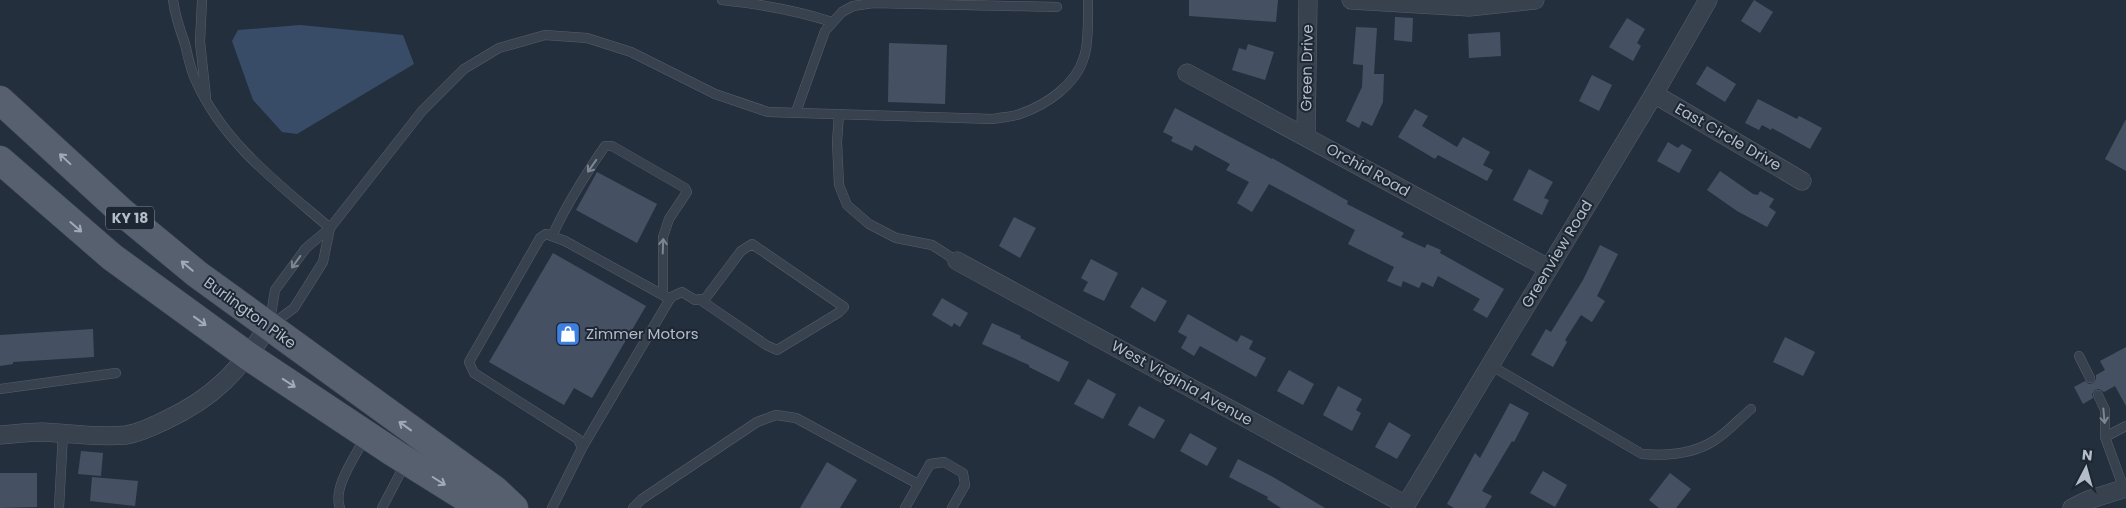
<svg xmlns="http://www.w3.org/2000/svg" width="2126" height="508" viewBox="0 0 2126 508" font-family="Poppins,sans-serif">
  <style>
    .water { fill: #394c67 }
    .building { fill: #455162 }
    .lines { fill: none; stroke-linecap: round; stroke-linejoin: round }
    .lane-casing { stroke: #565f6c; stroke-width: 10 }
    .street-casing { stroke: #565f6c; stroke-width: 19 }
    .primary-casing { stroke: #414a57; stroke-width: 29 }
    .lane { stroke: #38414e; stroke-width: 9 }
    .street { stroke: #38414e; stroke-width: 18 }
    .primary { stroke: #56606e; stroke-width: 28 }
    .oneway { stroke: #a1aab7 }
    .oneway2 { stroke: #7c8592 }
    .labels { text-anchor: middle; stroke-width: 4; stroke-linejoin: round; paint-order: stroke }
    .shield { fill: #1d2633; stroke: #878f9c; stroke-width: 1 }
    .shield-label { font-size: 14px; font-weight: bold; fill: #b4bcc9 }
    .street-label { font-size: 15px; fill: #b4bcc9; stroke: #1d2633 }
    .poi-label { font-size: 15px; fill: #b4bcc9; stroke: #1d2633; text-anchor: start }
  </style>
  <rect width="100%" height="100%" fill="#242f3e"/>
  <!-- water -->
  <polygon class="water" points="300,25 403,35 414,64 297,134 282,132 253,100 232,41 238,30"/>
  <!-- building -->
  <g class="building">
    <polygon points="1189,0 1278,0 1276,22 1189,16"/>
    <polygon points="1754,0 1773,12 1760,33 1741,21"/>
    <polygon points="1395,17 1413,18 1412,42 1394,40"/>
    <polygon points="1627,18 1645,29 1637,43 1641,46 1633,61 1609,47"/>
    <polygon points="1356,27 1377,28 1374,74 1384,74 1383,102 1372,126 1362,121 1359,128 1346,121 1362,87 1363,65 1353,64"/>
    <polygon points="1500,32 1501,56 1469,58 1468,34"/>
    <polygon points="889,43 947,45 945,104 888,102"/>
    <polygon points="1248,44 1274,52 1265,80 1232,70 1239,48 1246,50"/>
    <polygon points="1707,66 1736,84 1725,102 1696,84"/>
    <polygon points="1592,75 1612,85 1599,111 1579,101"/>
    <polygon points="1758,99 1797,119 1799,116 1822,128 1810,149 1772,128 1771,130 1762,125 1759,130 1745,123"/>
    <polygon points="1175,108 1272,159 1272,158 1348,201 1347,204 1404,233 1401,237 1425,248 1427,244 1441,250 1440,253 1504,289 1487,318 1473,310 1480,299 1438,276 1433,287 1422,282 1419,288 1403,281 1401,287 1387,281 1394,267 1348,244 1355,230 1269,184 1252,212 1237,203 1249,182 1226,170 1230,164 1195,145 1192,151 1171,141 1173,137 1163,132"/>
    <polygon points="1415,109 1428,116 1422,126 1457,147 1463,137 1490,152 1483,165 1493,170 1487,181 1438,155 1435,159 1398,137"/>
    <polygon points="2126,119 2126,171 2105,159"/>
    <polygon points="1668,142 1678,148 1682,144 1692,150 1679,173 1657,161"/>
    <polygon points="1529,169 1553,182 1544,198 1549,200 1542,215 1513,200"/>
    <polygon points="1720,171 1753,194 1758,195 1760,191 1774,199 1769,207 1776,212 1767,227 1737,211 1707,190"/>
    <polygon points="597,172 657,204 637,243 576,210"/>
    <polygon points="1014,217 1036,228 1020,258 999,246"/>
    <polygon points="1600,245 1618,254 1597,296 1605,301 1592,322 1581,315 1565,340 1567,342 1553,367 1531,355 1546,329 1551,332 1583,280"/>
    <polygon points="553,253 646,306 592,398 574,388 564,405 489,362"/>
    <polygon points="1091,259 1118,273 1104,301 1083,291 1088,282 1081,278"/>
    <polygon points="1142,287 1167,301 1155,322 1130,307"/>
    <polygon points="942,298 968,313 960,327 954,323 952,327 932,315"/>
    <polygon points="1188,314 1237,342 1241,335 1253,341 1249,349 1266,358 1256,377 1200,346 1194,356 1181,348 1187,337 1178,332"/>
    <polygon points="992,323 1021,336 1020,338 1069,362 1059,382 1029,367 1029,365 982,344"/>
    <polygon points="93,329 94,357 13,362 13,364 0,366 0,335"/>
    <polygon points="1785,337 1815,352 1803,376 1773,362"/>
    <polygon points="2126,347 2126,406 2115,386 2104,392 2099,389 2095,390 2092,394 2093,398 2083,404 2074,387 2085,381 2089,384 2093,383 2096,379 2096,375 2105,370 2100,361"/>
    <polygon points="1289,370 1314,384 1303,405 1277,391"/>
    <polygon points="1088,379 1116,394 1103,419 1074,404"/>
    <polygon points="1338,386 1362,399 1356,410 1361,413 1352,431 1323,415"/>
    <polygon points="1510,403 1529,413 1514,442 1512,441 1482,491 1492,496 1485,508 1454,508 1447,504 1475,453 1480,458"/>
    <polygon points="1139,406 1165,420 1154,439 1128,425"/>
    <polygon points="1389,422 1411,435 1397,459 1375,447"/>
    <polygon points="1190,433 1217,448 1207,466 1180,451"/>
    <polygon points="81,451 103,453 101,476 78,474"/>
    <polygon points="1238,459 1273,477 1325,508 1281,508 1267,499 1268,497 1229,477"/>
    <polygon points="827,462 857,480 840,508 800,508"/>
    <polygon points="1543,471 1567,485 1555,507 1530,493"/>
    <polygon points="0,473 37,473 37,507 0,508"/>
    <polygon points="1670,473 1691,489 1676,508 1659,508 1649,500"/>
    <polygon points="92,477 138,481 135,506 90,501"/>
  </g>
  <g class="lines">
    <defs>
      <g id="lane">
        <path d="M173,0C175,15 180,30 185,44C188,56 190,69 196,81C224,144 279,184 330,228"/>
        <polyline points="202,0 200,42 206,97"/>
        <path d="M722,0C760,4 796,10 832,22"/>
        <polyline points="796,112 825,31 842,12 853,6 873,3 1057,7"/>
        <polyline points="839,114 837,142 839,185 847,205 869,224 896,238 932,245 957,261"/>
        <path d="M552,236C567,204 585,175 605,146H612L685,188L687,192L669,219L663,237V294"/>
        <path d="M270,321L275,290L306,248L330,228L422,111L464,69L499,48L545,35L587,38L631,52L715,94L768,112L993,119C1002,117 1012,117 1020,114C1046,105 1076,85 1084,57C1089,44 1088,15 1088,0"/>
        <polyline points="271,325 294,308 323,262 330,228"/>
        <polyline points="2079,356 2090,378"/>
        <path d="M1490,365L1642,454C1666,456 1694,454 1715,440C1728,432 1739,419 1751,409"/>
        <polyline points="0,389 116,373"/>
        <polyline points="2098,395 2105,410 2105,437 2124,489"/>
        <polyline points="2105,437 2126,426"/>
        <polyline points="582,448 671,297 682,292 695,300 705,299 741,251 752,244 844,307 838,313 777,350 766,345 699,299"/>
        <polyline points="59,508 63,433"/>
        <path d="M340,508C332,487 356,456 365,437"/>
        <polyline points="382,508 405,464"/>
        <polyline points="552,508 582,448 578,439 474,373 469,362 540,238 546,234 565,241 670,299"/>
        <polyline points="633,508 642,499 757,422 776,415 796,418 918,484"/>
        <polyline points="905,508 930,464 944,462 963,473 965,485 952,508"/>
      </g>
      <g id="street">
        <polyline points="1351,0 1469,7 1535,0"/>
        <polyline points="1187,73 1548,268"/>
        <polyline points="1654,94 1802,181"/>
        <polyline points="1306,136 1308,0"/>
        <polyline points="957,261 1406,505"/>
        <path d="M0,435C14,434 28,432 42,432C70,433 98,438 126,435C140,433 153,426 166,420C215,397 238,371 269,326"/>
        <polyline points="1404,508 1654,94 1708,0"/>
        <polyline points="2072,508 2088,500 2126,488"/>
      </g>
      <g id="primary">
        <polyline points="0,100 122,212 197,274 495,490 514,508"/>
        <polyline points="0,160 112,257 248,356 394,453 482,508"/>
      </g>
    </defs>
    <!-- lane casing -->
    <use href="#lane" class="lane-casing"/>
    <!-- street casing -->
    <use href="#street" class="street-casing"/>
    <!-- primary casing -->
    <use href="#primary" class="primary-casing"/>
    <!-- lane -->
    <use href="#lane" class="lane"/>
    <!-- street -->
    <use href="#street" class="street"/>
    <!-- primary -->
    <use href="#primary" class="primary"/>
  </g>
  <!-- one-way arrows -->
  <defs><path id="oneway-shaft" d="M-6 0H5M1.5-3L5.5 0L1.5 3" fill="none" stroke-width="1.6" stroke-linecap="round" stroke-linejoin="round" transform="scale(1.25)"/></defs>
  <g class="oneway">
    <use href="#oneway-shaft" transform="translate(65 159) rotate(-137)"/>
    <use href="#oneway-shaft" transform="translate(76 227) rotate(41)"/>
    <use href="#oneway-shaft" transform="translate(187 266) rotate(-140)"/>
    <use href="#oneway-shaft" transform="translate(200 321) rotate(36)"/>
    <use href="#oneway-shaft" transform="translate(289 383) rotate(33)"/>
    <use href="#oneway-shaft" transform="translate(405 426) rotate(-144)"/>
    <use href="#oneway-shaft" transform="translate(439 481) rotate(32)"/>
  </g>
  <g class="oneway2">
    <use href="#oneway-shaft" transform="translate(592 166) rotate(125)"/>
    <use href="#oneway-shaft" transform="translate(663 246) rotate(-88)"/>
    <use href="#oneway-shaft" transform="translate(296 262) rotate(126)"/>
    <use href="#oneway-shaft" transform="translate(2104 416) rotate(85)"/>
  </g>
  <!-- icons -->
  <defs>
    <symbol id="shop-square" viewBox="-11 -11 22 22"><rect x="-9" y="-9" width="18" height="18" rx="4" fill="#3f7fe0" stroke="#1d2633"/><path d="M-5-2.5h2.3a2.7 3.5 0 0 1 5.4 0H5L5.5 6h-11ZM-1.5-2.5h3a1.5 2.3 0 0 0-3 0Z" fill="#fff"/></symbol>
  </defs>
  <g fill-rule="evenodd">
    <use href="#shop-square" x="554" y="320" width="28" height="28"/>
  </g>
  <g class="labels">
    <!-- shield labels -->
    <rect class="shield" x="106" y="206.5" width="48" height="23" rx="4"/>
    <g class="shield-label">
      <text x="130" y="223">KY 18</text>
    </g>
    <!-- street labels -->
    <g class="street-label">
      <text transform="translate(1307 68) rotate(-89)" y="5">Green Drive</text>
      <text transform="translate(1728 137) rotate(30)" y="5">East Circle Drive</text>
      <text transform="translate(1368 170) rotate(29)" y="5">Orchid Road</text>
      <text transform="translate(1557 254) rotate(-59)" y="5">Greenview Road</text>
      <text transform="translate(250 313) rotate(36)" y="5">Burlington Pike</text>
      <text transform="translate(1182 383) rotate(29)" y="5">West Virginia Avenue</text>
    </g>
    <!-- poi labels -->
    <g class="poi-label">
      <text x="586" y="339">Zimmer Motors</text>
    </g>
  </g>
  <!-- north arrow -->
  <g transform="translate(2086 468) rotate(6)" stroke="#1d2633" stroke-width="4" paint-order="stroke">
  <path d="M0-4L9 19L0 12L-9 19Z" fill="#b4bcc9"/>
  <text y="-8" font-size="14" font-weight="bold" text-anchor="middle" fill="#b4bcc9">N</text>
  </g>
</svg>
